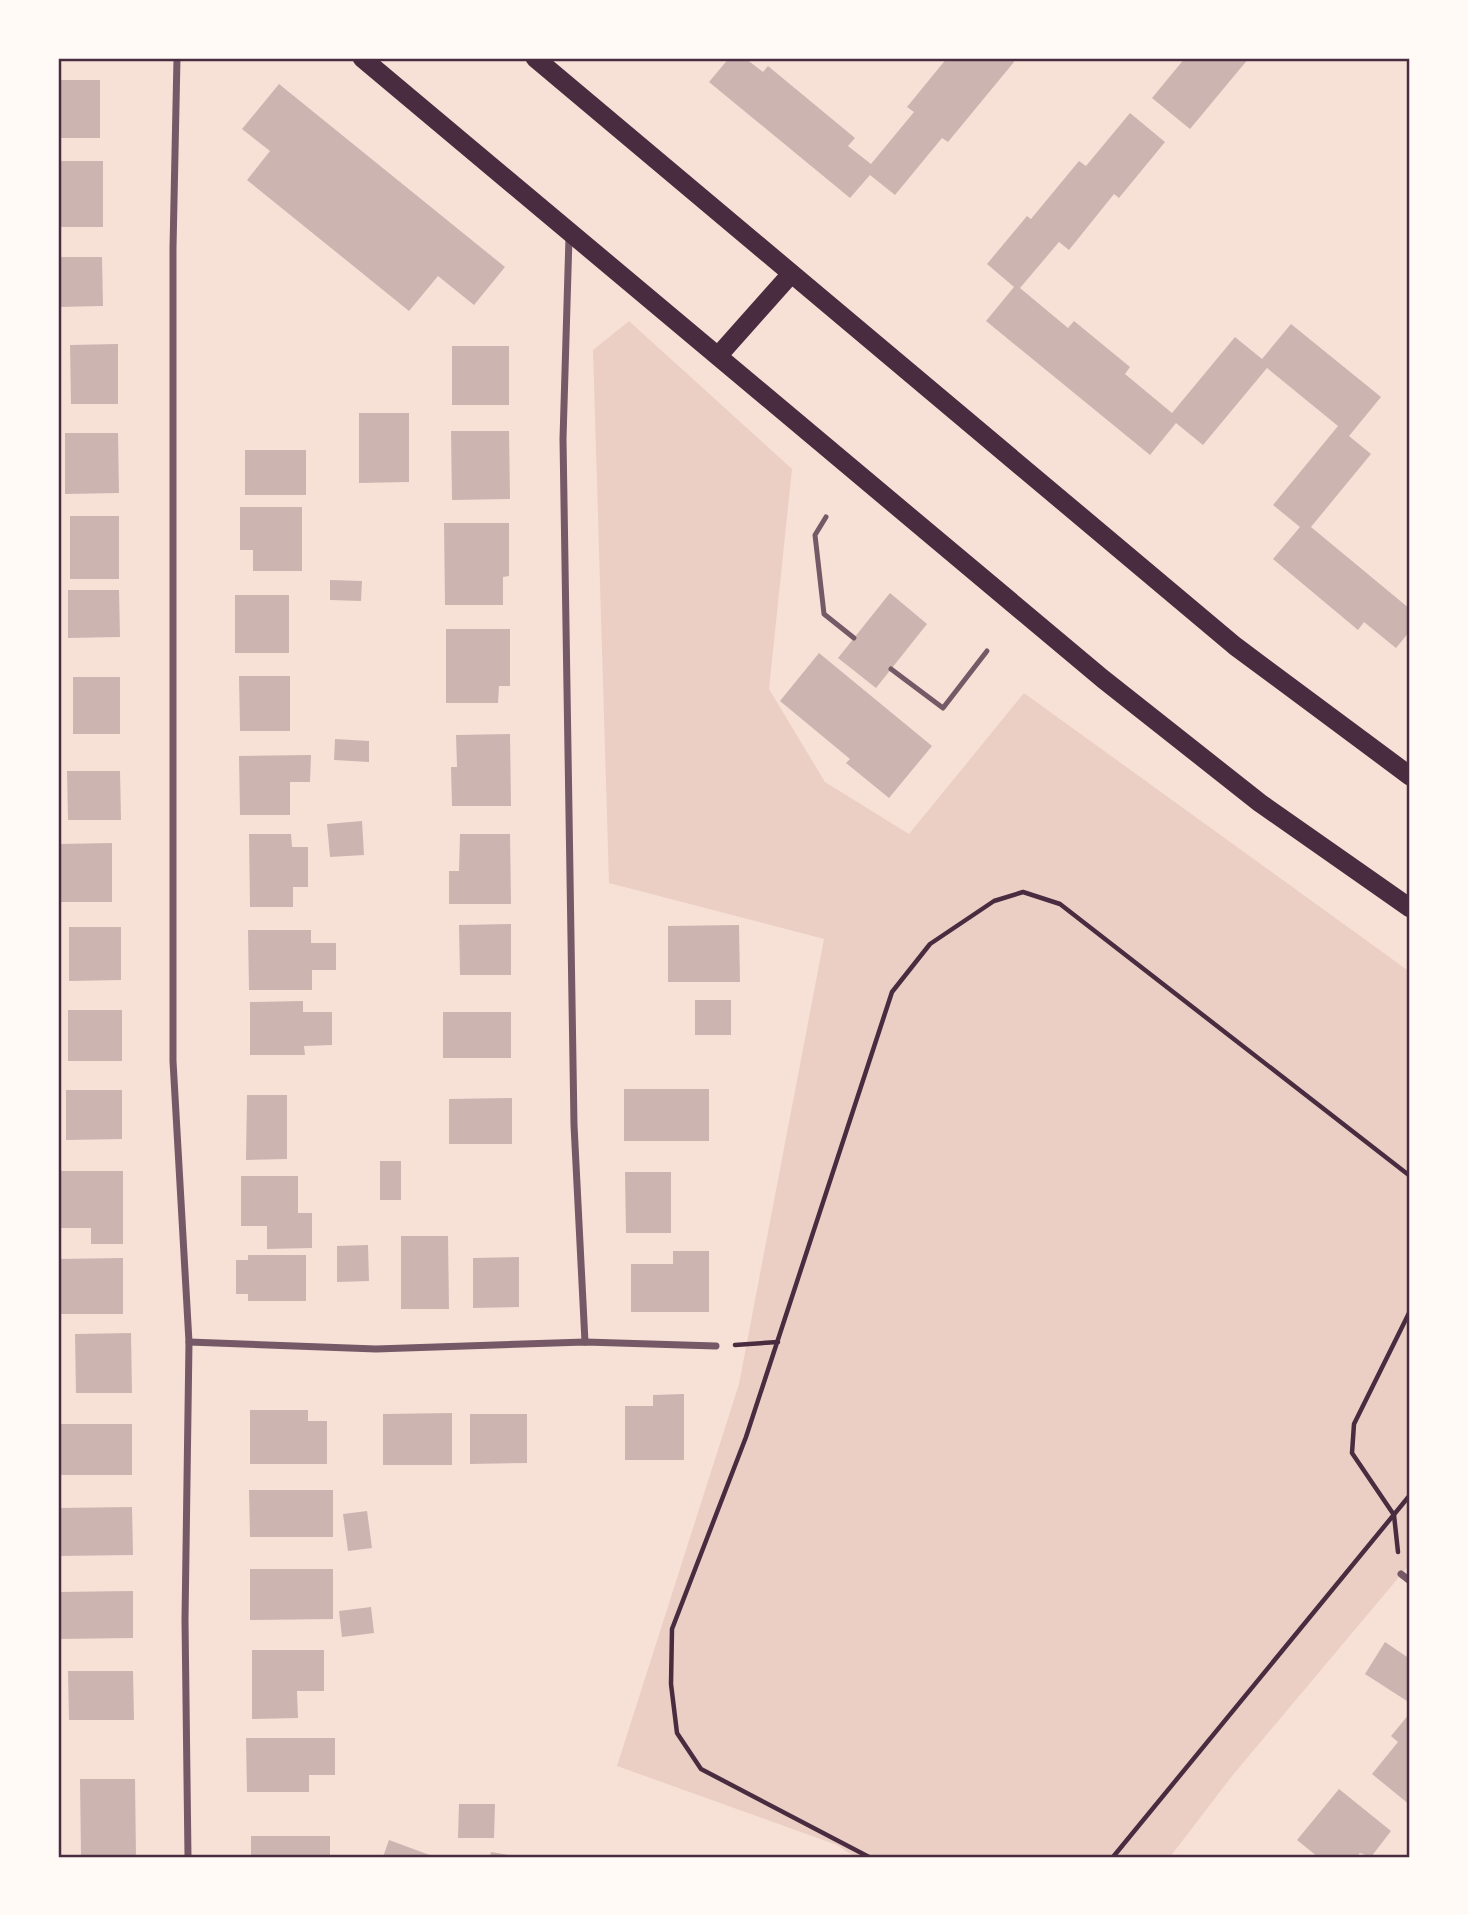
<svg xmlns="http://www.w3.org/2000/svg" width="1468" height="1915" viewBox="0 0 1468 1915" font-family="Roboto,sans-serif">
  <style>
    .green { fill: #ebcfc5 }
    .building { fill: #ccb4b1 }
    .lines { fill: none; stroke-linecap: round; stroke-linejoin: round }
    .path { stroke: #4a2c40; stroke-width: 4.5 }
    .service { stroke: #755966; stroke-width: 5 }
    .minor { stroke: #755966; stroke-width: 7 }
    .trunk { stroke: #4a2c40; stroke-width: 19 }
    .neatline { fill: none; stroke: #4a2c40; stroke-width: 2.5 }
  </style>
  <rect width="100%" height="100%" fill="#f7e1d7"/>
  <!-- green -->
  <polygon class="green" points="629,321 792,469 769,689 825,782 909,834 1024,693 1410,972 1410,1564 1232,1776 1170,1857 855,1857 837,1845 617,1766 739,1384 824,939 609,883 593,350"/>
  <!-- building -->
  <g class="building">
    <polygon points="729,58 745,58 763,72 768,66 855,138 848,146 871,164 914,112 907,107 947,58 1010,58 1014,62 948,142 942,138 895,195 870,175 850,198 709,82"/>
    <polygon points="1185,58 1249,58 1190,129 1152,98"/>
    <rect x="58" y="80" width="42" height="58"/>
    <polygon points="279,84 505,267 474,305 438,276 409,311 247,180 270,151 242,129"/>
    <polygon points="1130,113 1165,142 1119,198 1114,194 1069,250 1059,242 1020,288 1068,328 1074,321 1130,367 1125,374 1172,413 1235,337 1262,359 1291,324 1381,397 1349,436 1371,454 1311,527 1410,609 1410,631 1396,648 1364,622 1358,630 1273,559 1300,527 1273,505 1338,426 1267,368 1203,445 1176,423 1150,455 986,321 1014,287 987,264 1027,216 1031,219 1079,161 1086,166"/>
    <rect x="58" y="161" width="45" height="66"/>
    <polygon points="58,257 102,257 103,306 58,307"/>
    <polygon points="118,344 118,404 71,404 70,345"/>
    <rect x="452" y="346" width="57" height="59"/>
    <polygon points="359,413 409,413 409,482 359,483"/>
    <polygon points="451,431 509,431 510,499 452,500"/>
    <polygon points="65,433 118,433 119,493 65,494"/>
    <rect x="245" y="450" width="61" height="45"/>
    <polygon points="240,507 302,507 302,571 253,571 253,550 240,550"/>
    <rect x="70" y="516" width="49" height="63"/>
    <polygon points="444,523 509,523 509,576 503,577 503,605 445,605"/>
    <polygon points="330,580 362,581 361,601 330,600"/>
    <polygon points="68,590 119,590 120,637 68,638"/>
    <polygon points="890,593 927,624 876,688 838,658"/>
    <rect x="235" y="595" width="54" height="58"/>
    <polygon points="446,629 510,629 510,686 499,686 498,703 446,703"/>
    <polygon points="819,653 932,746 889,798 846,763 850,759 780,701"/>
    <polygon points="239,676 290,676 290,731 240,731"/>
    <rect x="73" y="677" width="47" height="57"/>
    <polygon points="510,734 511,806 452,806 451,767 457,767 456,735"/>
    <polygon points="335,739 369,741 369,762 334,760"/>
    <polygon points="311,755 310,782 290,782 290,815 240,815 239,756"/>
    <polygon points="67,771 120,771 121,820 68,820"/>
    <polygon points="362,821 364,855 330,857 327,824"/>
    <polygon points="249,834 291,834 292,847 308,847 308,887 293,887 293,907 250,907"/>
    <polygon points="460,834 510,834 511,904 449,904 449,871 459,871"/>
    <polygon points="112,843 112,902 58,902 58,844"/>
    <polygon points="511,924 511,975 460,975 459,925"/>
    <polygon points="739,925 740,982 668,982 668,926"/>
    <polygon points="69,927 121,927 121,980 69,981"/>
    <polygon points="248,930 311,930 311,943 336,943 336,970 312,970 312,990 249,990"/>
    <rect x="695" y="1000" width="36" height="35"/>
    <polygon points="303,1001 303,1012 332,1012 332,1045 304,1046 305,1055 250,1055 250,1002"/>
    <rect x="68" y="1010" width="54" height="51"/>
    <rect x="443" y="1012" width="68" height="46"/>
    <rect x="624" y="1089" width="85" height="52"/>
    <polygon points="66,1090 122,1090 122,1139 66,1140"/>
    <polygon points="247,1095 287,1095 287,1159 246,1160"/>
    <polygon points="512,1098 512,1144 449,1144 449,1099"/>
    <rect x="380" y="1161" width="21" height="39"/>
    <polygon points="58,1171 123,1171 123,1244 91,1244 91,1228 58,1228"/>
    <polygon points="625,1172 671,1172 671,1233 626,1233"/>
    <polygon points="241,1176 298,1176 298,1213 312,1213 312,1248 267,1249 267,1226 241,1226"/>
    <polygon points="401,1236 448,1236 449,1309 401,1309"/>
    <polygon points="368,1245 369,1281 337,1282 337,1246"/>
    <polygon points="673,1251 709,1251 709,1312 631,1312 631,1264 673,1264"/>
    <polygon points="248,1255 306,1255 306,1301 248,1301 248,1294 236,1294 236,1260 248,1260"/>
    <polygon points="519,1257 519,1307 473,1308 473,1258"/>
    <polygon points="123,1258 123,1314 58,1314 58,1259"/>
    <polygon points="131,1333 132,1393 76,1393 75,1334"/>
    <polygon points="684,1394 684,1460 625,1460 625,1406 653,1406 653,1395"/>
    <polygon points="250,1410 308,1410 308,1421 327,1421 327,1464 250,1464"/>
    <polygon points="452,1413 452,1465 383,1465 383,1414"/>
    <polygon points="470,1414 527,1414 527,1463 470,1464"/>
    <rect x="58" y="1424" width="74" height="51"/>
    <polygon points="249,1490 333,1490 333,1537 250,1537"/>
    <polygon points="132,1507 133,1555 58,1556 58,1508"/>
    <polygon points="367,1511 372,1548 348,1551 343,1514"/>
    <polygon points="250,1569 333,1569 333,1619 250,1620"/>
    <polygon points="133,1591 133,1638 58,1639 58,1592"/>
    <polygon points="371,1607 374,1633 342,1637 339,1611"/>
    <polygon points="1385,1642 1410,1659 1410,1703 1365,1674"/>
    <polygon points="252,1650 324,1650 324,1691 297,1691 298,1718 252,1719"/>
    <polygon points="68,1671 133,1671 134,1720 69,1720"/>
    <polygon points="1410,1713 1410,1805 1372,1774 1398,1742 1391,1736"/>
    <polygon points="246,1738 335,1738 335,1775 309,1775 309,1792 247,1792"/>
    <polygon points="80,1779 135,1779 136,1857 81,1857"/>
    <polygon points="1339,1789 1391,1831 1371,1857 1360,1853 1356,1857 1318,1857 1297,1840"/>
    <polygon points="459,1804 495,1804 494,1838 458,1838"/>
    <rect x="251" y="1836" width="79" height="21"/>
    <polygon points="389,1840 435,1857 383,1857"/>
    <polygon points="491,1852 514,1856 514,1857 490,1857"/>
  </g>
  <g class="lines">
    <!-- path -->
    <g class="path">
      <polyline points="735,1345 778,1342"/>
      <polyline points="1398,1552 1394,1515 1352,1453 1354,1424 1410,1311"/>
      <polyline points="869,1857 701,1769 677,1733 671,1684 672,1629 746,1437 892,992 930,944 994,901 1023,892 1060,904 1410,1176"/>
      <polyline points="1113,1857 1410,1495"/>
    </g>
    <!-- service -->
    <g class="service">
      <polyline points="826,517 815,535 824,614 854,638"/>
      <polyline points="891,669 943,708 987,651"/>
    </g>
    <!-- minor -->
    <g class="minor">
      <polyline points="177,58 173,248 173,1061 189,1342 185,1620 188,1857"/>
      <polyline points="569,237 563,439 574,1125 585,1342"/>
      <polyline points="189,1342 376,1349 585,1342 716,1346"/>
      <polyline points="1401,1574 1410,1581"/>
    </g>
    <!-- trunk -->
    <g class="trunk">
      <polyline points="362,58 1103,679 1260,803 1410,908"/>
      <polyline points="535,58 1235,646 1410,776"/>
      <polyline points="718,356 791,274"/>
    </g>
  </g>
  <!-- border -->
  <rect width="1468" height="1915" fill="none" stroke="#fffaf5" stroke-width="119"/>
  <rect x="60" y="60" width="1348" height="1796" class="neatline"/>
</svg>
